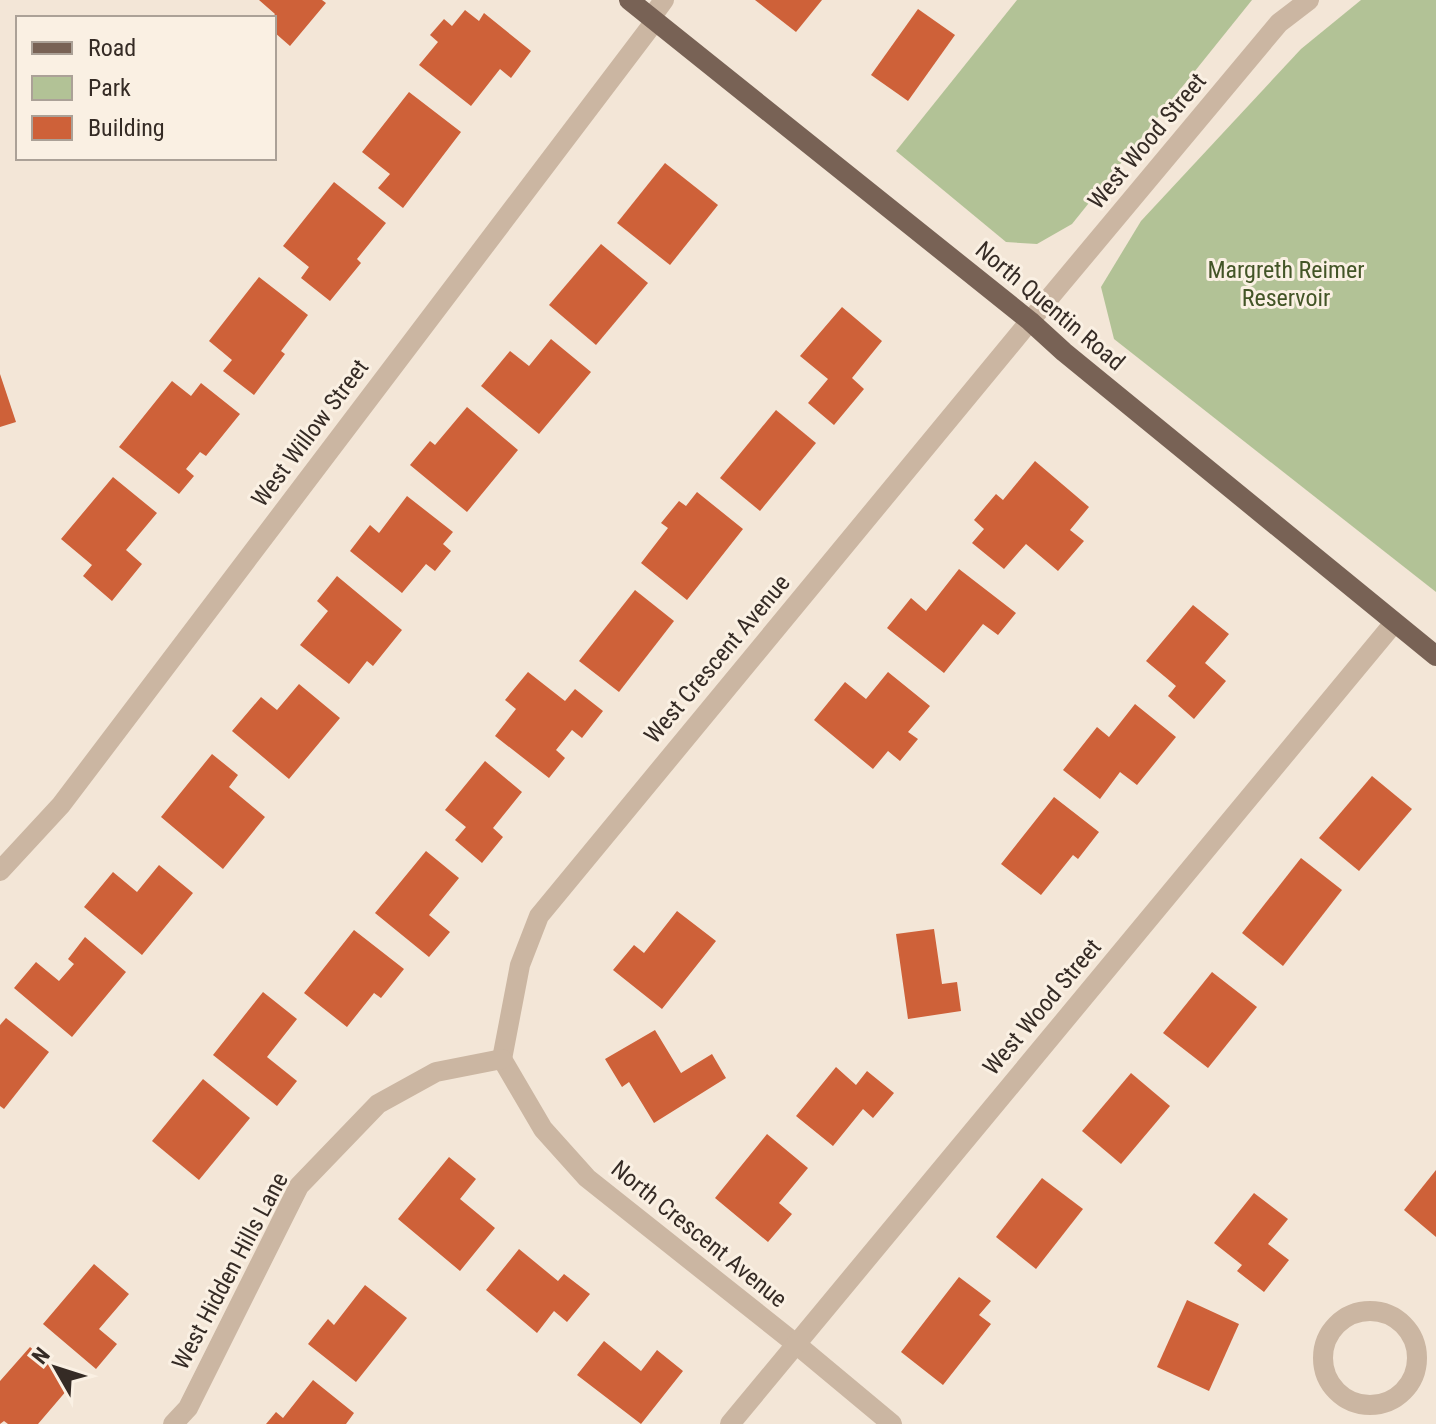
<svg xmlns="http://www.w3.org/2000/svg" width="1436" height="1424" viewBox="0 0 1436 1424" font-family="'Roboto Condensed',sans-serif">
  <style>
    .green { fill: #b2c296 }
    .building { fill: #ce6139 }
    .lines { fill: none; stroke-linecap: round; stroke-linejoin: round }
    .minor { stroke: #cbb6a2; stroke-width: 20 }
    .major { stroke: #786255; stroke-width: 20 }
    .labels { text-anchor: middle; stroke-width: 6; stroke-linejoin: round; paint-order: stroke }
    .street-label { font-size: 24px; fill: #352b25; stroke: #faf0e3 }
    .park-label { font-size: 24px; fill: #435527; stroke: #faf0e3 }
  </style>
  <rect width="100%" height="100%" fill="#f3e6d7"/>
  <!-- green -->
  <g class="green">
    <polygon points="1017,0 1252,0 1072,224 1037,244 1006,242 896,151"/>
    <polygon points="1361,0 1436,0 1436,592 1114,339 1101,287 1141,221 1301,49"/>
  </g>
  <!-- building -->
  <g class="building">
    <polygon points="259,0 322,0 326,3 290,46 274,32 274,18 272,18 275,14"/>
    <polygon points="755,0 822,0 796,32"/>
    <polygon points="918,9 955,35 908,101 871,75"/>
    <polygon points="465,10 479,21 484,13 531,51 511,78 500,69 471,106 419,65 438,42 430,35 444,19 452,26"/>
    <polygon points="409,92 461,132 403,208 378,188 390,174 362,152"/>
    <polygon points="665,163 718,205 670,265 617,223"/>
    <polygon points="334,182 386,223 357,259 361,263 330,301 301,278 309,267 283,246"/>
    <polygon points="601,244 648,283 596,345 549,305"/>
    <polygon points="259,277 308,315 281,351 285,354 254,395 223,371 232,360 209,341"/>
    <polygon points="842,307 882,341 852,378 864,389 834,425 808,403 828,379 800,356"/>
    <polygon points="551,339 591,372 539,434 481,386 510,351 529,366"/>
    <polygon points="0,374 16,422 0,427"/>
    <polygon points="172,381 191,396 201,383 240,414 206,456 200,452 186,469 194,476 179,494 119,447"/>
    <polygon points="467,407 518,450 467,512 410,465 430,441 435,445"/>
    <polygon points="776,410 816,443 760,511 720,478"/>
    <polygon points="1035,461 1089,507 1070,530 1084,541 1058,571 1026,544 1004,569 972,543 984,529 974,520 996,494 1003,500"/>
    <polygon points="113,477 157,513 126,550 142,564 112,601 83,576 92,565 61,539"/>
    <polygon points="697,492 743,529 687,600 641,563 668,528 661,523 679,501 686,506"/>
    <polygon points="407,496 453,532 443,544 451,551 435,571 426,564 402,593 350,551 370,525 379,533"/>
    <polygon points="959,569 1016,613 998,635 983,624 944,673 887,628 911,598 926,611"/>
    <polygon points="337,576 402,630 373,666 367,661 349,684 300,645 328,611 317,601"/>
    <polygon points="635,590 674,621 619,692 579,661"/>
    <polygon points="1193,605 1229,634 1205,663 1226,681 1194,719 1168,696 1176,686 1146,661"/>
    <polygon points="528,672 565,701 575,689 603,711 582,738 572,730 556,750 565,758 549,778 495,736 516,709 505,700"/>
    <polygon points="888,672 930,706 908,732 918,739 900,761 888,751 873,769 814,720 845,682 866,699"/>
    <polygon points="299,684 340,718 289,779 232,731 261,697 277,710"/>
    <polygon points="1135,704 1176,737 1137,785 1120,772 1100,799 1063,770 1097,727 1109,737"/>
    <polygon points="212,754 238,775 229,787 265,817 223,869 161,817"/>
    <polygon points="485,761 522,792 493,828 503,837 482,863 455,840 466,827 445,810"/>
    <polygon points="1372,776 1412,809 1359,871 1319,838"/>
    <polygon points="1054,797 1099,832 1078,859 1073,855 1041,895 1001,864"/>
    <polygon points="426,851 459,878 429,915 450,932 429,957 375,913"/>
    <polygon points="1301,858 1342,890 1283,966 1242,933"/>
    <polygon points="159,865 193,893 142,955 84,907 113,872 137,892"/>
    <polygon points="677,911 716,941 662,1009 613,970 634,945 644,953"/>
    <polygon points="934,929 942,984 957,982 961,1011 908,1019 896,934"/>
    <polygon points="354,930 404,969 381,998 374,993 347,1027 304,993"/>
    <polygon points="85,937 126,972 72,1037 14,988 36,962 59,981 74,964 68,959"/>
    <polygon points="1212,972 1257,1007 1208,1068 1163,1033"/>
    <polygon points="263,992 297,1019 267,1057 297,1081 277,1106 213,1055"/>
    <polygon points="6,1018 49,1052 4,1109 0,1106 0,1025"/>
    <polygon points="655,1030 681,1073 712,1054 726,1078 654,1123 629,1082 622,1087 605,1059"/>
    <polygon points="836,1067 856,1085 867,1071 894,1093 873,1118 863,1109 833,1146 796,1116"/>
    <polygon points="1131,1073 1170,1106 1121,1164 1082,1131"/>
    <polygon points="203,1079 250,1118 199,1180 152,1141"/>
    <polygon points="767,1134 808,1168 779,1203 792,1214 768,1242 715,1198"/>
    <polygon points="449,1157 476,1179 460,1199 495,1228 460,1271 398,1219"/>
    <polygon points="1436,1170 1436,1237 1404,1210"/>
    <polygon points="1042,1178 1083,1209 1036,1269 996,1237"/>
    <polygon points="1254,1193 1288,1219 1268,1244 1289,1260 1264,1292 1237,1271 1242,1265 1214,1243"/>
    <polygon points="519,1249 558,1281 564,1274 590,1294 567,1322 554,1311 537,1333 486,1290"/>
    <polygon points="94,1264 129,1294 99,1329 117,1344 96,1369 43,1324"/>
    <polygon points="959,1277 991,1301 979,1315 991,1324 943,1385 901,1352"/>
    <polygon points="365,1285 407,1318 356,1382 308,1344 328,1319 334,1325"/>
    <polygon points="1187,1300 1239,1324 1209,1391 1157,1367"/>
    <polygon points="604,1341 641,1371 657,1350 683,1371 641,1424 577,1375"/>
    <polygon points="30,1347 73,1383 38,1424 8,1424 4,1421 0,1424 0,1381"/>
    <polygon points="313,1380 354,1413 346,1424 266,1424 276,1412 283,1418"/>
  </g>
  <g class="lines">
    <!-- minor -->
    <g class="minor">
      <polyline points="651,18 664,0"/>
      <polyline points="0,871 61,805 655,21"/>
      <polyline points="502,1059 520,965 539,916 1030,321 1279,23 1309,0"/>
      <polyline points="502,1059 543,1129 587,1178 796,1344 892,1424"/>
      <circle cx="1370" cy="1358" r="47"/>
      <polyline points="173,1424 188,1408 299,1186 378,1104 436,1072 502,1059"/>
      <polyline points="730,1424 1394,623"/>
    </g>
    <!-- major -->
    <polyline class="major" points="629,0 1030,321 1064,352 1436,656"/>
  </g>
  <g class="labels">
    <!-- street labels -->
    <g class="street-label">
      <text transform="translate(1147 141) rotate(-50)" y="8">West Wood Street</text>
      <text transform="translate(1050 306) rotate(40)" y="8">North Quentin Road</text>
      <text transform="translate(310 433) rotate(-53)" y="8">West Willow Street</text>
      <text transform="translate(717 659) rotate(-50)" y="8">West Crescent Avenue</text>
      <text transform="translate(1042 1007) rotate(-50)" y="8">West Wood Street</text>
      <text transform="translate(699 1234) rotate(39)" y="8">North Crescent Avenue</text>
      <text transform="translate(230 1271) rotate(-62)" y="8">West Hidden Hills Lane</text>
    </g>
    <!-- park labels -->
    <g class="park-label">
      <text x="1286" y="278">Margreth Reimer<tspan x="1286" dy="28">Reservoir</tspan></text>
    </g>
  </g>
  <!-- legend -->
  <rect x="16" y="16" width="260" height="144" fill="#faf0e3" stroke="#aba197" stroke-width="2"/>
  <rect x="32" y="42" width="40" height="12" fill="#786255" stroke="#aba197" stroke-width="2"/>
  <text x="88" y="56" font-size="24" fill="#352b25">Road</text>
  <rect x="32" y="76" width="40" height="24" fill="#b2c296" stroke="#aba197" stroke-width="2"/>
  <text x="88" y="96" font-size="24" fill="#352b25">Park</text>
  <rect x="32" y="116" width="40" height="24" fill="#ce6139" stroke="#aba197" stroke-width="2"/>
  <text x="88" y="136" font-size="24" fill="#352b25">Building</text>
  <!-- north arrow -->
  <g transform="translate(56 1368) rotate(309)" stroke="#faf0e3" stroke-width="6" paint-order="stroke">
  <path d="M0-6L14 30L0 20L-14 30Z" fill="#352b25"/>
  <text y="-12" font-size="22" font-weight="bold" text-anchor="middle" fill="#352b25">N</text>
  </g>
</svg>
